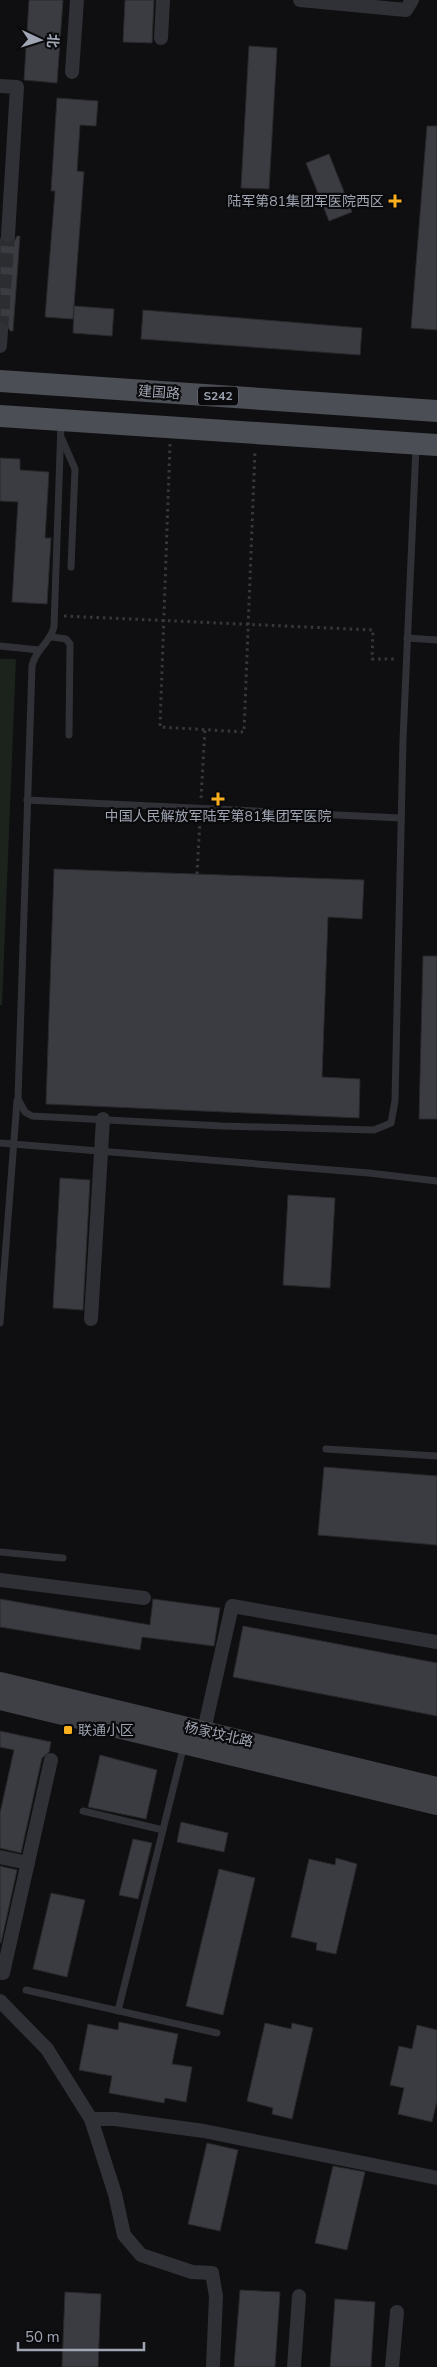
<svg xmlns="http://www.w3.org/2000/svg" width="437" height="2367" viewBox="0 0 437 2367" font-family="'Nunito Sans','Noto Sans SC',sans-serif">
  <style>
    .green { fill: #1b231c }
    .building { fill: #3b3c41; stroke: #29292d }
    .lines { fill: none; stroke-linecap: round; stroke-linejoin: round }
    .minor-tunnel { stroke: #2c2d31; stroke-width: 14; stroke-dasharray: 14 7; stroke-linecap: butt }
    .path { stroke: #36383d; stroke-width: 3; stroke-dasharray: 2.5 4; stroke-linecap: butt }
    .service { stroke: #303136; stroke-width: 7 }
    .minor { stroke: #303136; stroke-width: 14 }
    .secondary { stroke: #3e4046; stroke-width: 20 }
    .primary { stroke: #4c4e55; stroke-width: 22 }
    .poi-dot { fill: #faaf1d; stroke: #0a0a0c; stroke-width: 2 }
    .labels { text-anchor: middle; stroke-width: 4.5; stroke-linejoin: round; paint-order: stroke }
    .shield { fill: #0a0a0c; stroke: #727680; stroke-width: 1 }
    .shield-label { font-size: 12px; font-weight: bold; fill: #9fa5b2 }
    .poi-label { font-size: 14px; fill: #9fa5b2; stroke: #0a0a0c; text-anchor: end }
    .street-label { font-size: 14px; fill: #9fa5b2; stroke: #0a0a0c }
  </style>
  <rect width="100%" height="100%" fill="#0f0f11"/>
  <!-- green -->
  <polygon class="green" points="0,659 16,659 2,1005 0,1005"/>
  <!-- building -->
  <g class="building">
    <polygon points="29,0 63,0 57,83 24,80"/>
    <polygon points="125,0 154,0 152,43 123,42"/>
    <polygon points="249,46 277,48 269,189 241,188"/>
    <polygon points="57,98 98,101 96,126 80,125 77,171 84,172 73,319 45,317 55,191 51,191"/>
    <polygon points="427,126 437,126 437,330 411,328"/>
    <polygon points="329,154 352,212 329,221 306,163"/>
    <polygon points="17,236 20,236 13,331 10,331 6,323 0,322 0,238 8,244 15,240"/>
    <polygon points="74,306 114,309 112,336 73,333"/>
    <polygon points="143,310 362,328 360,355 141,339"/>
    <polygon points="0,458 20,459 20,470 49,472 45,538 51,538 47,604 12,602 18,502 0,501"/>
    <polygon points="54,869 364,880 362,919 328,917 322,1077 360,1079 359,1118 46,1104"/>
    <polygon points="423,956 437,956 437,1119 419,1119"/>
    <polygon points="60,1178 90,1180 83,1310 53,1308"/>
    <polygon points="288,1195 335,1198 330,1288 283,1285"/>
    <polygon points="324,1467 437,1476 437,1545 318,1535"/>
    <polygon points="0,1599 150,1625 153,1599 220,1608 214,1646 142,1637 140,1650 0,1627"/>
    <polygon points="243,1626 437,1663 437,1716 233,1677"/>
    <polygon points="0,1731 51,1742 49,1752 42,1758 21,1853 0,1848 0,1813 14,1750 0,1747"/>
    <polygon points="100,1755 157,1770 146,1819 88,1807"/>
    <polygon points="181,1822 228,1833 224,1852 177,1842"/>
    <polygon points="133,1839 152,1843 138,1899 119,1895"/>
    <polygon points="336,1858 357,1864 336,1954 316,1950 317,1943 291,1937 309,1859 335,1865"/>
    <polygon points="0,1866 17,1870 1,1943 0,1943"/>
    <polygon points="219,1869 255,1878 223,2015 186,2006"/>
    <polygon points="51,1893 85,1900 67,1977 33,1969"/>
    <polygon points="119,2022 178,2034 172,2064 192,2067 186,2102 165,2098 164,2103 109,2093 112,2076 79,2070 88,2024 118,2030"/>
    <polygon points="265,2023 291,2029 292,2023 313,2028 292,2119 272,2114 273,2108 247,2101"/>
    <polygon points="417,2025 437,2030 437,2101 432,2122 398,2114 404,2088 390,2085 399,2046 412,2049"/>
    <polygon points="207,2143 238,2150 220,2231 188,2224"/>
    <polygon points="333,2166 365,2172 347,2250 315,2243"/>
    <polygon points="240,2290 280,2292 275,2367 234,2367"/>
    <polygon points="65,2292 101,2294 98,2367 62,2367"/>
    <polygon points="335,2299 375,2302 371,2367 330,2367"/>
  </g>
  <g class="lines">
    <!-- minor-tunnel -->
    <polyline class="minor-tunnel" points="1,330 8,235"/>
    <!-- path -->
    <g class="path">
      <polyline points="170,444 160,727 244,732 255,451"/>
      <polyline points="64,616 373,630 372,659 396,659"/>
      <polyline points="201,798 205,729"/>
      <polyline points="197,874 200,820"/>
    </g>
    <!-- service -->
    <g class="service">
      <path d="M61,424L54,627C50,643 35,650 32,666L18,1099L25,1112L32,1116L222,1126L374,1130L391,1123L395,1101L403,740L416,447"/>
      <polyline points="61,437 75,469 71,567"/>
      <polyline points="52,637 66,639 70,644 69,735"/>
      <polyline points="407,638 437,640"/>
      <polyline points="0,646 39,650"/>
      <polyline points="27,800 401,818"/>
      <polyline points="0,1143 369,1173 437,1181"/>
      <polyline points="0,1323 17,1101"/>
      <polyline points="326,1449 437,1456"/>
      <polyline points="0,1552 63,1558"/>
      <polyline points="83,1811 163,1830"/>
      <polyline points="26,1990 217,2033"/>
      <polyline points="118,2011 184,1745"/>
    </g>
    <!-- minor -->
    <g class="minor">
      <polyline points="300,0 406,10 412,0"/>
      <polyline points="161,38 163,0"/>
      <polyline points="72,72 77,0"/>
      <polyline points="0,86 17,87 8,235"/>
      <polyline points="0,346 1,330"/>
      <polyline points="91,1319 103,1119"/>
      <polyline points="0,1580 144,1598"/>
      <polyline points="202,1739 232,1606 437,1642"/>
      <polyline points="0,1857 28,1863"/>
      <polyline points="0,1972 3,1973 51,1760"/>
      <polyline points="0,2001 47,2049 91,2119 115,2194 124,2235 141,2255 192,2272 212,2273 216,2296 213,2367"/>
      <polyline points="91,2119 115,2119 204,2131 437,2178"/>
      <polyline points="294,2367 299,2296"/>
      <polyline points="392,2367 397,2312"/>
    </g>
    <!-- secondary -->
    <g class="secondary">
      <polyline points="0,1682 437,1787"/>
      <polyline points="0,1700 437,1805"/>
    </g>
    <!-- primary -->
    <g class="primary">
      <polyline points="0,381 437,411"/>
      <polyline points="0,416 437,445"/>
    </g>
  </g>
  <!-- markers -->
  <g class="poi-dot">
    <path d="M392.5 193.5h5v5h5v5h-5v5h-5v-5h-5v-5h5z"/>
    <path d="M215.5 791.5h5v5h5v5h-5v5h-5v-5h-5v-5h5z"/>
    <rect x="63" y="1725" width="10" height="10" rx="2.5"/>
  </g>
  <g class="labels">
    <!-- shield labels -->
    <rect class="shield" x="198" y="386.5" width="40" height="19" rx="4"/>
    <g class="shield-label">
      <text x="218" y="400">S242</text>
    </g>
    <!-- poi labels -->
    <g class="poi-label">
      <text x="384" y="206">陆军第81集团军医院西区</text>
      <text x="218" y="821" text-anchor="middle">中国人民解放军陆军第81集团军医院</text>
      <text x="78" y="1735" text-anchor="start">联通小区</text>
    </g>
    <!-- street labels -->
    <g class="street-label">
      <text transform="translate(159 392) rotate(4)" y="5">建国路</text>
      <text transform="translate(219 1734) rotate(13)" y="5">杨家坟北路</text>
    </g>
  </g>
  <!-- north arrow -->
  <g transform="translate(40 40) rotate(94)" stroke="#0a0a0c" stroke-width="4" paint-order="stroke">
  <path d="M0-4L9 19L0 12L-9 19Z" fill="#9fa5b2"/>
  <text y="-8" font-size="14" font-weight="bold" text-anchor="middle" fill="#9fa5b2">北</text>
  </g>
  <!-- scale -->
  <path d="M18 2342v8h126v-8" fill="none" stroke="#9fa5b2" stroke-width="2.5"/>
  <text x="25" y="2342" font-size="15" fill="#9fa5b2" stroke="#0a0a0c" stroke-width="4" paint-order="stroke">50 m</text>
</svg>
